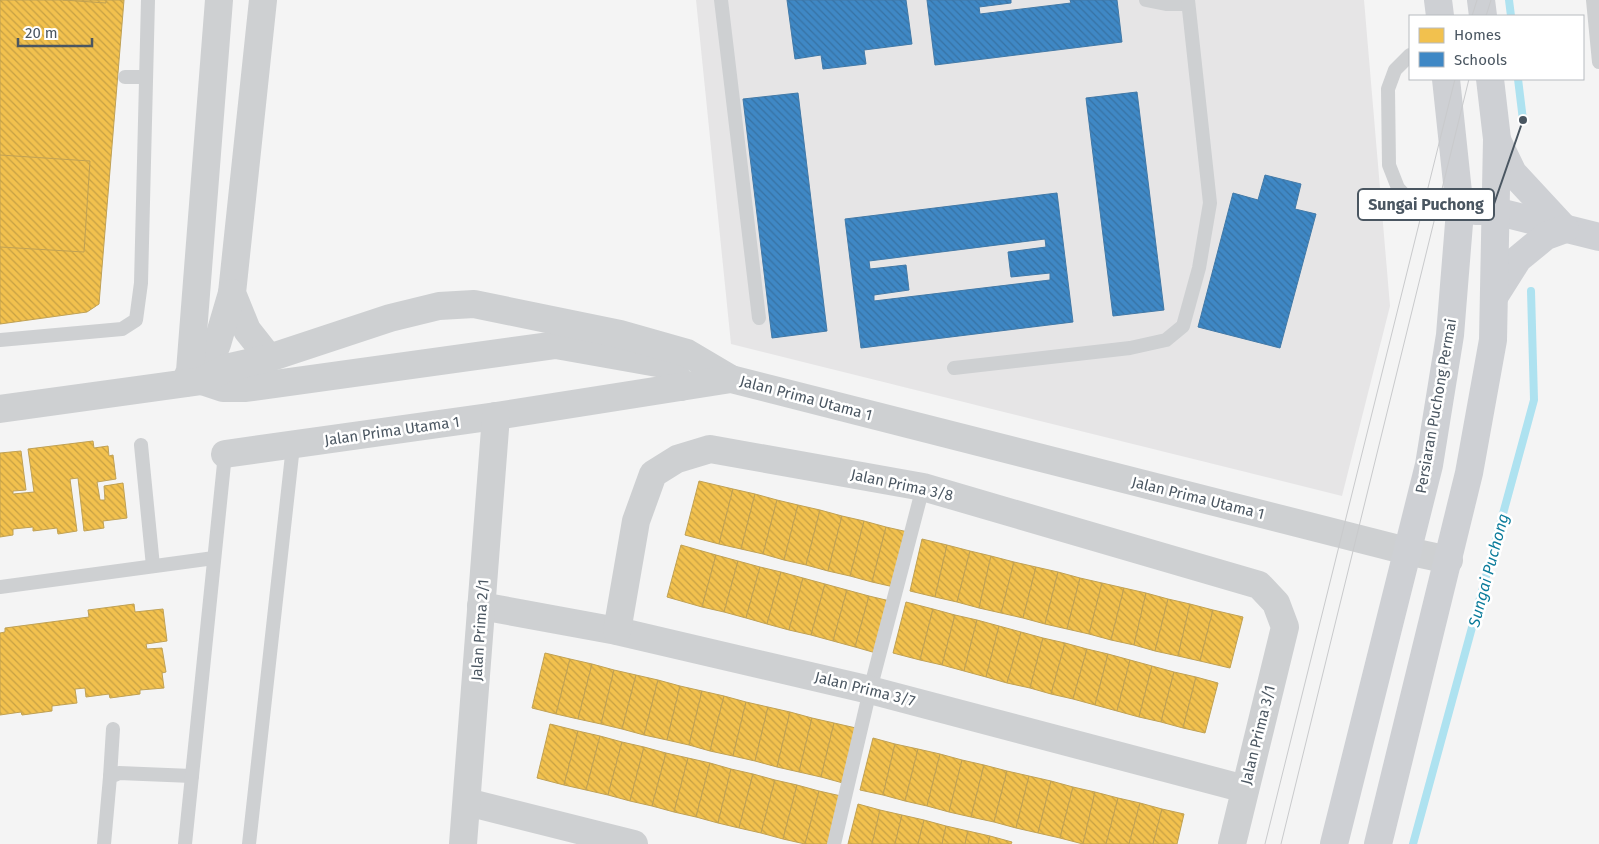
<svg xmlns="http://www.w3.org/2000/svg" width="1599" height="844" viewBox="0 0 1599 844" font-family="'Fira Sans',sans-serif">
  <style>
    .education { fill: #e6e5e6 }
    .homes { fill: url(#homes-back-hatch); stroke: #c0a154 }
    .schools { fill: url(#schools-back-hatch); stroke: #4279a7; fill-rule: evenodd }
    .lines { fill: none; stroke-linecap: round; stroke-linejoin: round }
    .stream { stroke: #aee2f0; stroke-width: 8 }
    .lane { stroke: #ced0d2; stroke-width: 14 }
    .street { stroke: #ced0d2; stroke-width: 28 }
    .secondary { stroke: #ced0d4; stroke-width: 28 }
    .tram { stroke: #c9cacc; stroke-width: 1 }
    .labels { text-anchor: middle; stroke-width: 5; stroke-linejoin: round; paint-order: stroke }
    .street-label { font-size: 15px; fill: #4a5661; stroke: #fff }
    .water-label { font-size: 16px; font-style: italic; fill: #0c7c9b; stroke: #fff }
    .leader { fill: none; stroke: #4a5661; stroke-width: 2 }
    .callout-dot { fill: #4a5661; stroke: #fff; stroke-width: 2 }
    .callout { fill: #fff; stroke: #4a5661; stroke-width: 2 }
    .callout-label { font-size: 16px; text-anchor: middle; font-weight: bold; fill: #4a5661 }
  </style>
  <defs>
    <pattern id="homes-back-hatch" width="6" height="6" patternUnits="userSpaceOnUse" patternTransform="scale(1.25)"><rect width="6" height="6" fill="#f2c14e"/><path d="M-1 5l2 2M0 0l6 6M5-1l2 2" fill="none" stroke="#c6a044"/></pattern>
    <pattern id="schools-back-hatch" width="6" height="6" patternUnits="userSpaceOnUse" patternTransform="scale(1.25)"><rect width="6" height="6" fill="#3f88c5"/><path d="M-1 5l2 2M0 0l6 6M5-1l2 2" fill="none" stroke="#3772a3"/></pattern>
  </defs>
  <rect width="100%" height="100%" fill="#f4f4f4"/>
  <!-- education -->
  <polygon class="education" points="696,0 1364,0 1390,306 1342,496 731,344"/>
  <!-- homes -->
  <g class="homes">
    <polygon points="0,0 124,0 99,304 87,312 0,324"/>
    <polygon points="63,0 106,0 106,3"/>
    <polygon points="0,155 90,161 84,252 0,247"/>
    <polygon points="93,441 94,448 108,446 109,456 113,455 116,479 97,482 100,500 105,500 104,486 123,483 127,518 103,521 104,528 84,531 78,478 70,479 77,531 58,534 57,528 33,531 33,527 13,529 13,535 0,537 0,453 21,451 26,490 13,491 13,494 34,492 28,449"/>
    <polygon points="699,481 733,489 719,544 685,535"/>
    <polygon points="733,489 755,494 741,549 719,544"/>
    <polygon points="755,494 777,500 763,554 741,549"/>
    <polygon points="777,500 798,505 784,560 763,554"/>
    <polygon points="798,505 820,510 806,565 784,560"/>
    <polygon points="820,510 842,516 828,571 806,565"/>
    <polygon points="842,516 864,521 850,576 828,571"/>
    <polygon points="864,521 886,527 872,582 850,576"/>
    <polygon points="886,527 908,532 894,587 872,582"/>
    <polygon points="922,539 947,545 935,597 910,591"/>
    <polygon points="681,545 716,555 702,607 667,597"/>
    <polygon points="947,545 970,551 957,602 935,597"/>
    <polygon points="970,551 991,556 979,608 957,602"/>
    <polygon points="716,555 738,561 724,612 702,607"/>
    <polygon points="991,556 1014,562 1001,613 979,608"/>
    <polygon points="738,561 760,567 746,618 724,612"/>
    <polygon points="1014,562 1036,567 1023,618 1001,613"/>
    <polygon points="760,567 781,572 767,624 746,618"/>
    <polygon points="1036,567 1058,572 1045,624 1023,618"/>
    <polygon points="781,572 803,578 789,630 767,624"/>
    <polygon points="1058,572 1080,578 1067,629 1045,624"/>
    <polygon points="803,578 825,584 811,635 789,630"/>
    <polygon points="1080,578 1102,583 1089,634 1067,629"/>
    <polygon points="1102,583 1124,588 1111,640 1089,634"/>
    <polygon points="825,584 847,590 833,641 811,635"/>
    <polygon points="1124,588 1146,593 1134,645 1111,640"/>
    <polygon points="847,590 869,596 855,647 833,641"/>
    <polygon points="1146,593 1168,599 1155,651 1134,645"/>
    <polygon points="869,596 890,601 876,653 855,647"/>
    <polygon points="1168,599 1190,604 1178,656 1155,651"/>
    <polygon points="906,602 933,609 920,660 893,653"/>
    <polygon points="134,604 135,612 163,609 167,641 146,644 147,649 162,648 166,672 162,673 164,688 140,690 140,694 110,698 109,694 86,697 85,688 75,689 77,703 52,706 52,711 22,715 21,712 0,715 0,633 5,632 5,628 89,617 88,610"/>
    <polygon points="1190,604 1213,610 1200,661 1178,656"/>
    <polygon points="933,609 955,615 942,665 920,660"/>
    <polygon points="1213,610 1243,617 1230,668 1200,661"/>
    <polygon points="955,615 977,620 964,671 942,665"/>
    <polygon points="977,620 999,626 986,677 964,671"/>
    <polygon points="999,626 1021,632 1007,683 986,677"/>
    <polygon points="1021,632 1043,638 1030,688 1007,683"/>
    <polygon points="1043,638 1065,643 1051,694 1030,688"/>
    <polygon points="1065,643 1087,649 1073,699 1051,694"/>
    <polygon points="1087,649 1108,654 1095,705 1073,699"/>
    <polygon points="545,653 570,659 556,714 532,708"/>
    <polygon points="1108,654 1130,660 1117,711 1095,705"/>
    <polygon points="570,659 592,664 578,719 556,714"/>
    <polygon points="1130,660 1152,666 1139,717 1117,711"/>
    <polygon points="592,664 614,670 601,724 578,719"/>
    <polygon points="1152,666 1174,672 1161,722 1139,717"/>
    <polygon points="614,670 636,675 622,729 601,724"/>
    <polygon points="1174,672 1196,677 1183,728 1161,722"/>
    <polygon points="636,675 658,680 644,735 622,729"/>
    <polygon points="1196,677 1218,683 1205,733 1183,728"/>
    <polygon points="658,680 680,686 667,740 644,735"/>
    <polygon points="680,686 702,691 689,745 667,740"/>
    <polygon points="702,691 724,696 710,751 689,745"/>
    <polygon points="724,696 746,702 733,756 710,751"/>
    <polygon points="746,702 768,707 755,761 733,756"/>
    <polygon points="768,707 790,712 777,767 755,761"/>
    <polygon points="790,712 812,718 799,772 777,767"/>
    <polygon points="812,718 834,723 821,777 799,772"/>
    <polygon points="834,723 856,728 843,783 821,777"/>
    <polygon points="550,724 578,731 564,785 537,778"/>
    <polygon points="578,731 600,736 586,790 564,785"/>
    <polygon points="600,736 622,742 608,795 586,790"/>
    <polygon points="873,738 895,744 883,795 860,790"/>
    <polygon points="622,742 644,747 630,801 608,795"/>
    <polygon points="895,744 918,749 905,801 883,795"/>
    <polygon points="644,747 666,753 652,806 630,801"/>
    <polygon points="918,749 940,754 927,806 905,801"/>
    <polygon points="666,753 688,758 674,812 652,806"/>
    <polygon points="940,754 962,760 949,812 927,806"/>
    <polygon points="688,758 710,763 696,817 674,812"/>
    <polygon points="962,760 984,765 971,817 949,812"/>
    <polygon points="710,763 731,769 718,823 696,817"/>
    <polygon points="984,765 1007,771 994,822 971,817"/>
    <polygon points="731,769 753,774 739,828 718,823"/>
    <polygon points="1007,771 1029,776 1016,828 994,822"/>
    <polygon points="753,774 775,780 761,833 739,828"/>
    <polygon points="1029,776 1051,781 1038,833 1016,828"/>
    <polygon points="775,780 797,785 783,839 761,833"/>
    <polygon points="1051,781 1073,787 1060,838 1038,833"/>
    <polygon points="797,785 819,791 805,844 783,839"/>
    <polygon points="1073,787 1095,792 1083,844 1060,838"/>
    <polygon points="819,791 841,796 829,844 805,844"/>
    <polygon points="1095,792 1118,798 1106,844 1083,844"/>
    <polygon points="1118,798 1140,803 1129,844 1106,844"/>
    <polygon points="1140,803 1162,809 1153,844 1129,844"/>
    <polygon points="858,804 880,810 872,844 848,844"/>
    <polygon points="1162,809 1184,814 1177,844 1153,844"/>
    <polygon points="880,810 902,815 895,844 872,844"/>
    <polygon points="902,815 924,820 918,844 895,844"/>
    <polygon points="924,820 946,826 942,844 918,844"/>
    <polygon points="946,826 968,831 965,844 942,844"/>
    <polygon points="968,831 990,836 988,844 965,844"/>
    <polygon points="990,836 1012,842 1011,844 988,844"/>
  </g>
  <!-- schools -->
  <g class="schools">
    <polygon points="787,0 906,0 912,44 864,50 866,64 823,69 821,55 795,59"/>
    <polygon points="927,0 1011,0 1011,3 979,7 980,14 1071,3 1070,0 1117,0 1122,42 935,65"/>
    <polygon points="1137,92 1164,310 1113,316 1086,98"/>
    <polygon points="798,93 827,331 772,338 743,99"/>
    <polygon points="1265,175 1301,184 1295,209 1316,214 1280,348 1198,327 1233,193 1258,200"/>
    <path d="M1057,193L1073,322L861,348L845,219ZM1045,239L1046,247L1008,252L1011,277L1050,273V280L874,301V295L909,290L906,265L870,269L869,261Z"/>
  </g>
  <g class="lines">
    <!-- stream -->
    <g class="stream">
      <polyline points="1509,0 1511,16"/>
      <polyline points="1518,79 1523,120"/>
      <polyline points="1413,844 1534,400 1531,291"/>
    </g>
    <!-- lane -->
    <g class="lane">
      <polyline points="721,0 759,318"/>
      <polyline points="1146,0 1166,4 1188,4"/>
      <polyline points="1593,0 1599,62"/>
      <polyline points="1410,55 1395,70 1388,89 1389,165 1398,188 1412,203 1433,209 1460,211"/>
      <polyline points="125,77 146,77"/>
      <polyline points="0,340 122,329 136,320 141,283 148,0"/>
      <polyline points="954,368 1130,348 1166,340 1183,326 1199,268 1210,203 1188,0"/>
      <polyline points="141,445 153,566"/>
      <polyline points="0,587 214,558"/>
      <polyline points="110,777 113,729"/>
      <polyline points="104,844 110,777 119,773 192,776"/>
      <polyline points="185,844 225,454"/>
      <polyline points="249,844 293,446"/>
      <polyline points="834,844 870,690 923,487"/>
    </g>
    <!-- street -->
    <g class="street">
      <polyline points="263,0 232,293 247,330 269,358"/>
      <polyline points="202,381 223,388 246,388 556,345 663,364 678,379 681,387"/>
      <polyline points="202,381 217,344 232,293"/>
      <polyline points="185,383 190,371 219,0"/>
      <polyline points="0,409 202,381 226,368 269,358 390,318 439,306 474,304 620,334 687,353 731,379"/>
      <polyline points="225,454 496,416 731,379 1407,551 1449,560"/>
      <polyline points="481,606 617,631 870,690 1245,789"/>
      <polyline points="617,631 636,521 653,474 677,459 710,449 923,487 1259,585 1276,603 1285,627 1232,844"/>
      <polyline points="467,802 634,844"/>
      <polyline points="463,844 496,416"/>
    </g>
    <!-- secondary -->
    <g class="secondary">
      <polyline points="1438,0 1440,16"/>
      <polyline points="1481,0 1483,16"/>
      <polyline points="1498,142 1513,173 1565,229"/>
      <polyline points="1476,211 1495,211 1599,237"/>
      <polyline points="1494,297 1518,259 1546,236 1565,229"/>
      <polyline points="1334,844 1429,465 1450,335 1460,211 1446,79"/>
      <polyline points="1378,844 1469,473 1493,340 1497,139 1490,79"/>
    </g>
    <!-- tram -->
    <g class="tram">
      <polyline points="1472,16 1477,0"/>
      <polyline points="1486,16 1491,0"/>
      <polyline points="1265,844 1455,79"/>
      <polyline points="1281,844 1469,79"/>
    </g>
  </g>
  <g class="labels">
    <!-- street labels -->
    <g class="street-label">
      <text transform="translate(806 398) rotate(15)" y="5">Jalan Prima Utama 1</text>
      <text transform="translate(1436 406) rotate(-80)" y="5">Persiaran Puchong Permai</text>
      <text transform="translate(392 431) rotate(-8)" y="5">Jalan Prima Utama 1</text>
      <text transform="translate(902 485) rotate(12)" y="5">Jalan Prima 3/8</text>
      <text transform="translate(1198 498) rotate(14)" y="5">Jalan Prima Utama 1</text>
      <text transform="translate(480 630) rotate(-86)" y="5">Jalan Prima 2/1</text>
      <text transform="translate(865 689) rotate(14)" y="5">Jalan Prima 3/7</text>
      <text transform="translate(1258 735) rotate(-76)" y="5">Jalan Prima 3/1</text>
    </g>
    <!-- water labels -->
    <g class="water-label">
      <text transform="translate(1488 570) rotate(-75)" y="6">Sungai Puchong</text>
    </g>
  </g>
  <!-- callouts -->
  <path class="leader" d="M1523 120L1494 204"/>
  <circle class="callout-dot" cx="1523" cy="120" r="5"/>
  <rect class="callout" x="1358" y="189" width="136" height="31" rx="5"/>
  <g class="callout-label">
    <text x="1426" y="210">Sungai Puchong</text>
  </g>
  <!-- legend -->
  <rect x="1409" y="15" width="175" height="65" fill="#ffffff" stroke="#b7bbc0"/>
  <rect x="1419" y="28" width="25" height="15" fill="#f2c14e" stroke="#b7bbc0"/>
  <text x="1454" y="40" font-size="15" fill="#4a5661">Homes</text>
  <rect x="1419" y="52" width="25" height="15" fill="#3f88c5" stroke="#b7bbc0"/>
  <text x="1454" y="65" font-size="15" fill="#4a5661">Schools</text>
  <!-- scale -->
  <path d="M18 38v8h74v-8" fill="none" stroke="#4a5661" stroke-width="2.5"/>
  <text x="25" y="38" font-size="15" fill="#4a5661" stroke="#ffffff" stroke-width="4" paint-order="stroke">20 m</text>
</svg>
